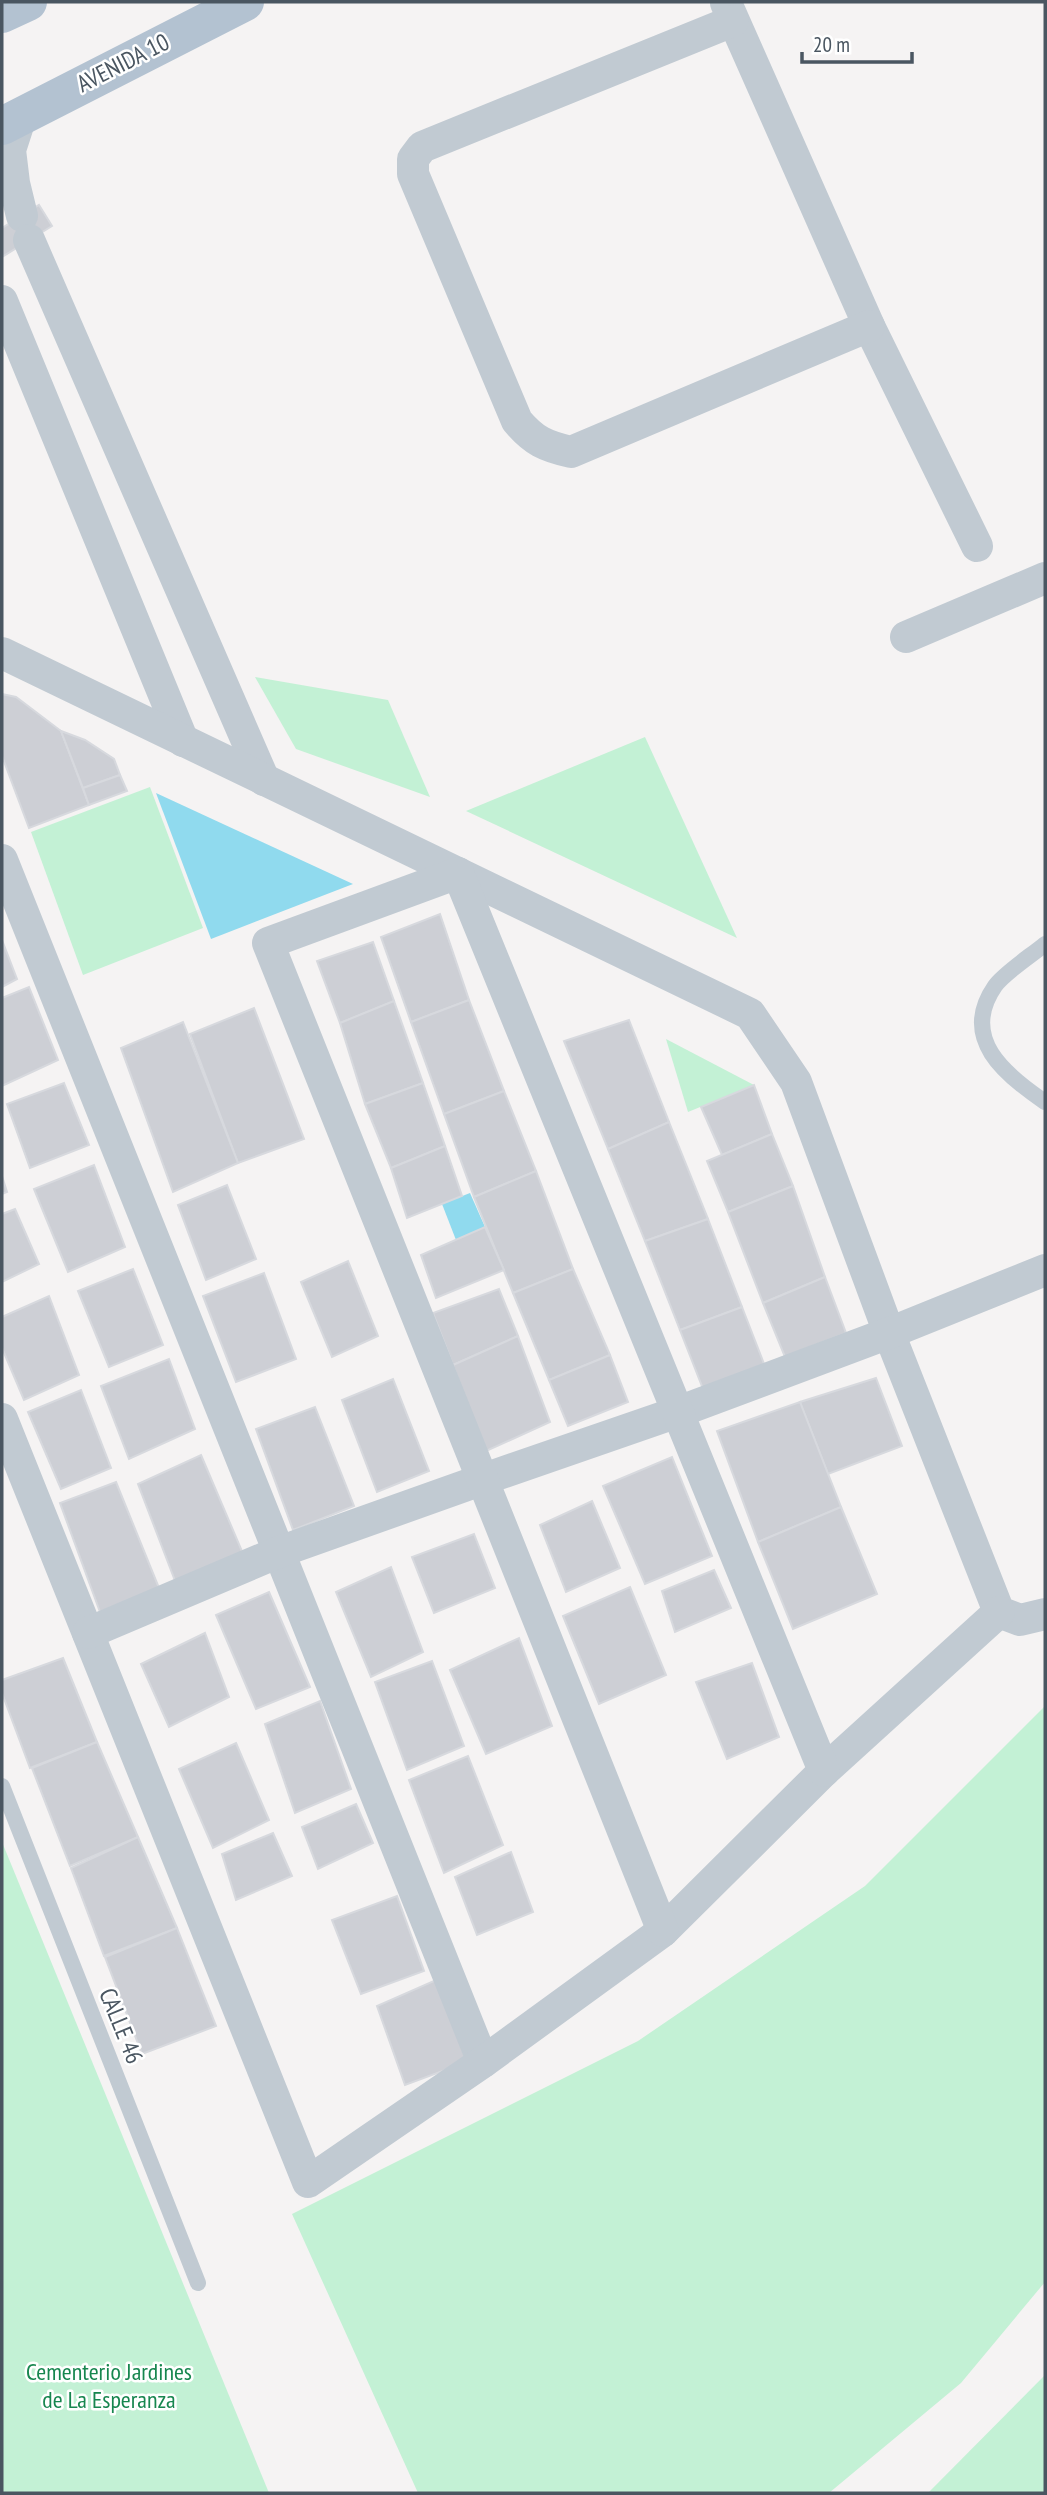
<svg xmlns="http://www.w3.org/2000/svg" width="1047" height="2495" viewBox="0 0 1047 2495" font-family="'PT Sans Narrow',sans-serif">
  <style>
    .green { fill: #c3f1d5 }
    .water { fill: #90daee }
    .building { fill: #cdcfd5; stroke: #d7d9de; stroke-width: 2 }
    .lines { fill: none; stroke-linecap: round; stroke-linejoin: round }
    .lane { stroke: #c1cad2; stroke-width: 16 }
    .street { stroke: #c1cad2; stroke-width: 32 }
    .primary { stroke: #b3c2d1; stroke-width: 38 }
    .labels { text-anchor: middle; stroke-width: 5; stroke-linejoin: round; paint-order: stroke }
    .street-label { font-size: 24px; fill: #4a5661; stroke: #fff }
    .park-label { font-size: 24px; fill: #17864f; stroke: #fff }
  </style>
  <rect width="100%" height="100%" fill="#f5f3f3"/>
  <!-- green -->
  <g class="green">
    <polygon points="255,677 388,700 430,797 296,749"/>
    <polygon points="645,737 737,938 466,811"/>
    <polygon points="150,787 203,928 83,975 31,832"/>
    <polygon points="666,1039 754,1085 688,1112"/>
    <polygon points="1045,1706 1045,2282 961,2383 829,2493 418,2493 292,2214 638,2041 865,1886"/>
    <polygon points="2,1842 269,2493 2,2493"/>
    <polygon points="1045,2375 1045,2493 928,2493"/>
  </g>
  <!-- water -->
  <g class="water">
    <polygon points="156,793 353,884 211,939"/>
    <polygon points="470,1193 485,1227 456,1240 442,1204"/>
  </g>
  <!-- building -->
  <g class="building">
    <polygon points="39,205 52,226 2,257 2,228"/>
    <polygon points="2,694 16,697 61,731 89,805 29,828 2,756"/>
    <polygon points="61,731 85,740 114,759 120,775 83,788"/>
    <polygon points="120,775 127,791 89,805 83,788"/>
    <polygon points="440,914 469,1000 411,1022 381,937"/>
    <polygon points="2,940 17,979 2,987"/>
    <polygon points="373,942 394,1001 340,1023 317,961"/>
    <polygon points="29,987 58,1060 2,1086 2,998"/>
    <polygon points="469,1000 504,1091 444,1114 411,1022"/>
    <polygon points="394,1001 423,1083 365,1104 340,1023"/>
    <polygon points="254,1008 304,1139 238,1163 190,1034"/>
    <polygon points="629,1020 669,1122 608,1149 564,1041"/>
    <polygon points="183,1022 238,1163 173,1192 121,1048"/>
    <polygon points="64,1083 89,1145 30,1168 7,1104"/>
    <polygon points="423,1083 445,1146 391,1168 365,1104"/>
    <polygon points="754,1085 772,1134 722,1155 701,1107"/>
    <polygon points="504,1091 536,1171 474,1197 444,1114"/>
    <polygon points="669,1122 708,1219 645,1241 608,1149"/>
    <polygon points="772,1134 793,1186 728,1212 707,1161"/>
    <polygon points="445,1146 462,1196 407,1218 391,1168"/>
    <polygon points="94,1165 125,1247 68,1272 34,1189"/>
    <polygon points="536,1171 573,1269 513,1293 474,1197"/>
    <polygon points="2,1176 7,1192 2,1194"/>
    <polygon points="227,1185 256,1259 206,1280 178,1205"/>
    <polygon points="793,1186 825,1277 763,1303 728,1212"/>
    <polygon points="15,1209 39,1264 2,1282 2,1214"/>
    <polygon points="708,1219 742,1307 680,1330 645,1241"/>
    <polygon points="485,1227 504,1270 436,1298 421,1255"/>
    <polygon points="348,1261 378,1336 332,1357 301,1282"/>
    <polygon points="133,1269 163,1345 109,1367 78,1291"/>
    <polygon points="573,1269 610,1355 549,1380 513,1293"/>
    <polygon points="264,1273 296,1359 236,1382 203,1296"/>
    <polygon points="825,1277 846,1333 785,1357 763,1303"/>
    <polygon points="499,1289 518,1336 453,1365 433,1313"/>
    <polygon points="49,1296 79,1375 24,1400 2,1348 2,1317"/>
    <polygon points="742,1307 766,1369 705,1394 680,1330"/>
    <polygon points="518,1336 550,1422 484,1452 453,1365"/>
    <polygon points="610,1355 628,1402 568,1426 549,1380"/>
    <polygon points="169,1359 195,1429 129,1459 101,1386"/>
    <polygon points="876,1378 902,1446 828,1474 800,1402"/>
    <polygon points="393,1379 429,1471 377,1492 342,1400"/>
    <polygon points="81,1390 111,1468 61,1489 28,1412"/>
    <polygon points="800,1402 841,1507 758,1542 717,1431"/>
    <polygon points="315,1407 354,1506 293,1530 256,1429"/>
    <polygon points="201,1455 244,1556 177,1586 138,1484"/>
    <polygon points="672,1457 712,1556 645,1584 603,1486"/>
    <polygon points="116,1482 159,1588 100,1612 60,1503"/>
    <polygon points="592,1501 620,1568 566,1592 540,1525"/>
    <polygon points="841,1507 877,1594 793,1629 758,1542"/>
    <polygon points="474,1534 495,1588 434,1613 412,1557"/>
    <polygon points="391,1567 423,1652 371,1677 336,1592"/>
    <polygon points="714,1570 731,1608 675,1632 662,1591"/>
    <polygon points="630,1587 666,1675 599,1704 563,1616"/>
    <polygon points="269,1592 310,1687 256,1709 216,1615"/>
    <polygon points="205,1633 229,1697 169,1727 141,1664"/>
    <polygon points="519,1638 552,1726 486,1754 450,1670"/>
    <polygon points="63,1658 97,1742 30,1768 2,1693 2,1680"/>
    <polygon points="432,1661 464,1746 407,1770 375,1682"/>
    <polygon points="752,1663 779,1737 727,1759 696,1682"/>
    <polygon points="320,1701 351,1789 295,1813 265,1724"/>
    <polygon points="97,1742 138,1837 70,1866 32,1768"/>
    <polygon points="236,1743 269,1820 213,1848 179,1769"/>
    <polygon points="468,1756 503,1845 444,1873 409,1780"/>
    <polygon points="356,1804 373,1843 318,1869 302,1827"/>
    <polygon points="273,1833 292,1876 236,1900 222,1854"/>
    <polygon points="138,1837 177,1928 104,1956 71,1868"/>
    <polygon points="511,1852 533,1912 477,1935 455,1877"/>
    <polygon points="397,1896 424,1971 361,1994 332,1920"/>
    <polygon points="177,1928 216,2026 142,2054 105,1957"/>
    <polygon points="436,1980 467,2062 405,2085 377,2006"/>
  </g>
  <g class="lines">
    <!-- lane -->
    <g class="lane">
      <path d="M1045,944C1032,955 1004,973 995,986C959,1038 1005,1075 1045,1102"/>
      <polyline points="2,1786 198,2283"/>
    </g>
    <!-- street -->
    <g class="street">
      <polyline points="726,3 869,326 977,546"/>
      <path d="M733,21L422,147L413,159V174L517,421C534,441 545,446 571,452L869,326"/>
      <polyline points="21,116 10,150 14,183 22,216"/>
      <polyline points="29,240 264,780"/>
      <polyline points="2,301 183,741"/>
      <polyline points="906,637 1045,578"/>
      <polyline points="2,653 750,1014 796,1082 889,1333 999,1612 1020,1620 1045,1614"/>
      <polyline points="2,860 483,2062"/>
      <polyline points="2,1419 308,2182 483,2062 663,1931 824,1771 999,1612"/>
      <polyline points="88,1633 279,1552 484,1479 678,1412 889,1333 1045,1270"/>
      <polyline points="663,1931 268,943 458,873 824,1771"/>
    </g>
    <!-- primary -->
    <g class="primary">
      <polyline points="2,14 28,2"/>
      <polyline points="2,126 245,2"/>
    </g>
  </g>
  <g class="labels">
    <!-- street labels -->
    <g class="street-label">
      <text transform="translate(123 63) rotate(-27)" y="8">AVENIDA 10</text>
      <text transform="translate(121 2026) rotate(68)" y="8">CALLE 46</text>
    </g>
    <!-- park labels -->
    <g class="park-label">
      <text x="109" y="2380">Cementerio Jardines<tspan x="109" dy="28">de La Esperanza</tspan></text>
    </g>
  </g>
  <!-- border -->
  <rect width="1047" height="2495" fill="none" stroke="#4a5661" stroke-width="7"/>
  <!-- scale -->
  <path d="M802 52v10h110v-10" fill="none" stroke="#4a5661" stroke-width="3.5"/>
  <text x="813" y="52" font-size="21" fill="#4a5661" stroke="#ffffff" stroke-width="5" paint-order="stroke">20 m</text>
</svg>
